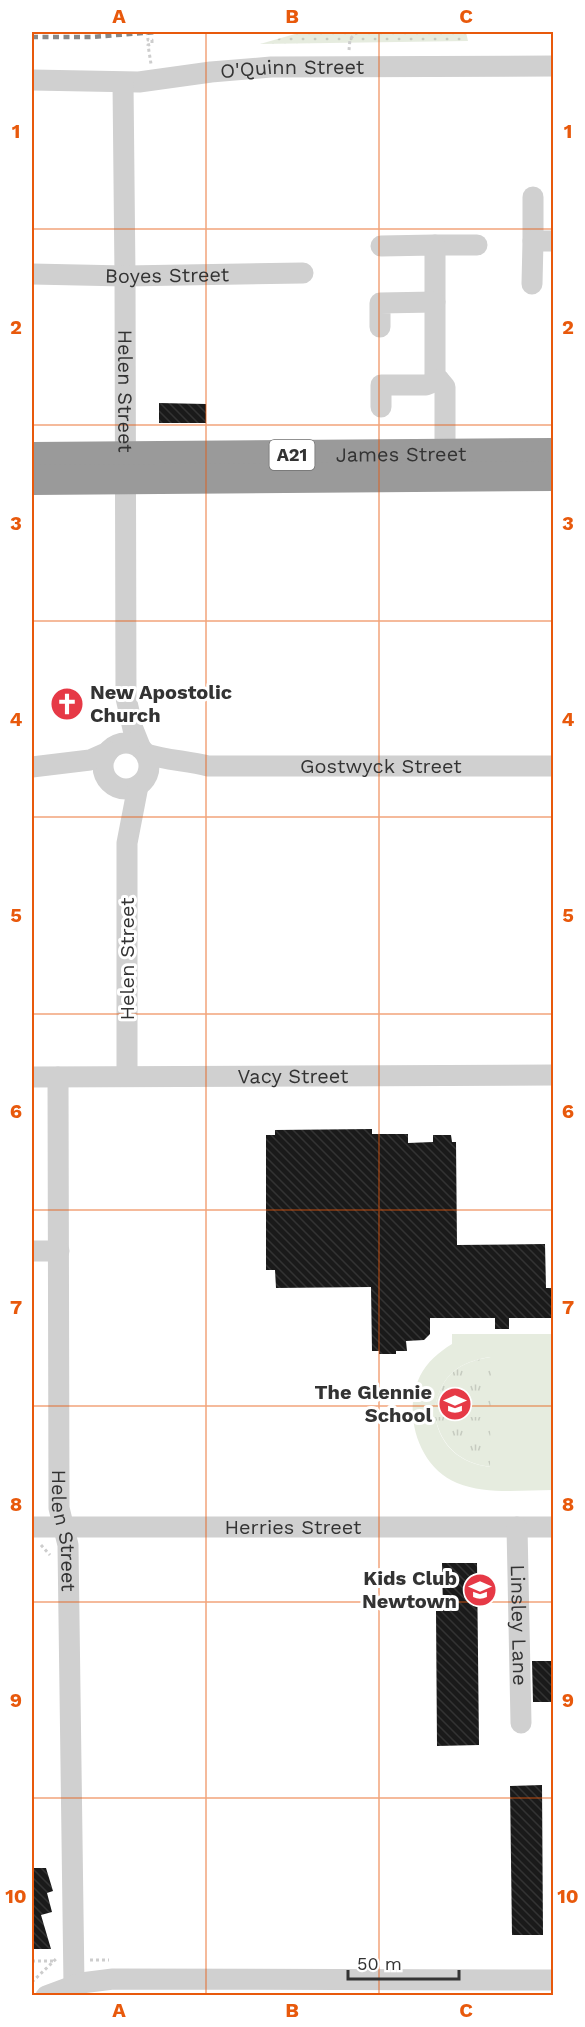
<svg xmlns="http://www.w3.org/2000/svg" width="585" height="2027" viewBox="0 0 585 2027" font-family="'Work Sans',sans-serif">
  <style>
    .grass { fill: url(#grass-tufts) }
    .park { fill: url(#park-dots) }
    .pitch { fill: #e6ecdf; fill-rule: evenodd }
    .building { fill: url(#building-back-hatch) }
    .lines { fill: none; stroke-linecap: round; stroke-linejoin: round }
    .path { stroke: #cdcdcd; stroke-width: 3; stroke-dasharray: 3 3; stroke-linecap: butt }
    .minor { stroke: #d0d0d0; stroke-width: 21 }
    .highway { stroke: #9a9a9a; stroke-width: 30 }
    .rail { stroke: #888; stroke-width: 4.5; stroke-dasharray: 6 4.5; stroke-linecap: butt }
    .grid { fill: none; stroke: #e8590c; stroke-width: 1.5; stroke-opacity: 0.55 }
    .labels { text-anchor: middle; stroke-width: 6; stroke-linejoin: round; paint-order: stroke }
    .shield { fill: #fff; stroke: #707070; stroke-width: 1.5 }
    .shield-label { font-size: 18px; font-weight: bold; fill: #333 }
    .street-label { font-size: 20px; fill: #333; stroke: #fff }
    .poi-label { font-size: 20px; font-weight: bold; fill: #333; stroke: #fff; text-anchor: end }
    .neatline { fill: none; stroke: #e8590c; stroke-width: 2 }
    .grid-label { font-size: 20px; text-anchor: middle; font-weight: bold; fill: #e8590c }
  </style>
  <defs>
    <pattern id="grass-tufts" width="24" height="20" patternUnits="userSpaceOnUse" patternTransform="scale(1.5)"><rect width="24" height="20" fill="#e6ecdf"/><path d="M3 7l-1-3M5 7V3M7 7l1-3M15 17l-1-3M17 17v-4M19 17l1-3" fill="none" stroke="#c6cbc0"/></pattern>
    <pattern id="park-dots" width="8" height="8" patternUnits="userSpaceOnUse" patternTransform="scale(1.5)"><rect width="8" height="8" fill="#e6ecdf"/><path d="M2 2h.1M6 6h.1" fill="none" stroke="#c6cbc0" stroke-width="1.8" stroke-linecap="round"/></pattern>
    <pattern id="building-back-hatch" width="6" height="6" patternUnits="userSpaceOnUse" patternTransform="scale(1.5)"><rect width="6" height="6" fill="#1a1a1a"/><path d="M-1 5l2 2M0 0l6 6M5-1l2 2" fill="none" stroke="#333"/></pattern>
  </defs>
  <rect width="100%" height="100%" fill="#fff"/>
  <!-- grass -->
  <path class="grass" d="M491,1357V1467C460,1463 442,1447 435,1417H482V1407H435C442,1374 459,1362 491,1357Z"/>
  <!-- park -->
  <polygon class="park" points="302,32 466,32 468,41 260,44"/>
  <!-- pitch -->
  <path class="pitch" d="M452,1334H553V1490C522,1490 487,1495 457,1483C418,1467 402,1413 420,1376C427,1362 439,1352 452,1344ZM490,1357L491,1358L490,1467C460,1463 441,1447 435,1417H482V1407H435C442,1374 459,1362 490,1357Z"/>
  <!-- building -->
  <g class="building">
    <polygon points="159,403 206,404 206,423 159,423"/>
    <polygon points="372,1129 372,1134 408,1134 408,1143 433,1142 433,1135 451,1135 452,1142 456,1142 457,1245 545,1244 546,1288 554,1288 554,1318 509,1318 509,1329 495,1329 495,1318 430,1318 430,1334 424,1340 406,1341 407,1351 396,1351 396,1354 379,1354 379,1351 372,1351 371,1287 276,1288 275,1270 266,1270 266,1135 275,1135 275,1130"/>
    <polygon points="442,1563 477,1563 479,1745 437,1746 436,1611 443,1611"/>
    <polygon points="532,1661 554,1661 554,1702 533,1702"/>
    <polygon points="542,1785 543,1935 512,1935 510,1786"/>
    <polygon points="32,1868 46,1868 53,1891 47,1893 52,1912 41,1915 51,1949 32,1949"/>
  </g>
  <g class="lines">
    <!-- path -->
    <g class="path">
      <polyline points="147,32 148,40 152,40 152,44 148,45 151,64"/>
      <polyline points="349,50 350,39 357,32"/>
      <polyline points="41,1545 50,1555"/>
      <polyline points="90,1960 109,1960"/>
      <polyline points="32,1961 54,1961"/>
      <polyline points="32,1982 56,1959"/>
    </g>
    <!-- minor -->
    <g class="minor">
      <path id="s1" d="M32,80L139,82L211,72L271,67L554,66"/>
      <path id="s2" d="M123,83L125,276L126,698L133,729L141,749"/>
      <polyline points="533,241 533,197"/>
      <polyline points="435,245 477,245"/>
      <polyline points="381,246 435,245 435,375 445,387 445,454"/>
      <path id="s3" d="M32,274L125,276L303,273"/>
      <polyline points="532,284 533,241 554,241"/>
      <polyline points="380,327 380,303 435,302"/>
      <polyline points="381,407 381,385 426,385 439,380"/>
      <circle cx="126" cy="766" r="23"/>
      <path id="s4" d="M146,754C166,760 187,761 208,766H554"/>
      <polyline points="32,767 90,760 108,752"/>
      <polyline points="127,1076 127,843 138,786"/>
      <path id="s5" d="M32,1077L554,1075"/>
      <path id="s6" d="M58,1077L59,1508L68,1545L74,1985"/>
      <polyline points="32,1251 59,1251"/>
      <path id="s7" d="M32,1527H554"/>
      <path id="s8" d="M517,1527L521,1723"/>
      <polyline points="46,1996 81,1983 113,1979 554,1980"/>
    </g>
    <!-- highway -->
    <g class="highway">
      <path id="s9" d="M32,457L554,453"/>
      <polyline points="32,480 554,476"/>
    </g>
    <!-- rail -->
    <polyline class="rail" points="32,37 91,37 157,32"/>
  </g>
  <!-- grid -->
  <path class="grid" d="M206,32V1996M379,32V1996M32,229H554M32,425H554M32,621H554M32,817H554M32,1014H554M32,1210H554M32,1406H554M32,1602H554M32,1798H554"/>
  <!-- icons -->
  <defs>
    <symbol id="church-disc" viewBox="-11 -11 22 22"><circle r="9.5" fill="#e63946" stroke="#fff"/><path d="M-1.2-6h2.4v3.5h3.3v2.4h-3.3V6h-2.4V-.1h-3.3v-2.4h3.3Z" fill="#fff"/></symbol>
    <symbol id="school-disc" viewBox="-11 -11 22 22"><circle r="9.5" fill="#e63946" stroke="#fff"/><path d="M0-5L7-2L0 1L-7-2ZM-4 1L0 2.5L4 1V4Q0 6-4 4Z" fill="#fff"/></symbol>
  </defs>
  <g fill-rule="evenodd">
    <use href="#church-disc" x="48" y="685" width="38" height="38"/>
    <use href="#school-disc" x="436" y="1385" width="38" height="38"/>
    <use href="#school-disc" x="461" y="1571" width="38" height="38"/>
  </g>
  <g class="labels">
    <!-- shield labels -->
    <rect class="shield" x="269.5" y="440" width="45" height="30" rx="4.5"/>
    <g class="shield-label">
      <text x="292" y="461">A21</text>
    </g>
    <!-- street labels -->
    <g class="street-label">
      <text dy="7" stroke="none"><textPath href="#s1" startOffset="261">O'Quinn Street</textPath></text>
      <text dy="7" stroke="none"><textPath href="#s3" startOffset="135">Boyes Street</textPath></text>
      <text dy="7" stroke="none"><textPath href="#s2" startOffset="308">Helen Street</textPath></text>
      <text dy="7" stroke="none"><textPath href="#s9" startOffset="369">James Street</textPath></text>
      <text dy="7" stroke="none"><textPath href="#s4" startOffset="236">Gostwyck Street</textPath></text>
      <text transform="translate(127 959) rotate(-90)" y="7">Helen Street</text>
      <text dy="7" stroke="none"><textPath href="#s5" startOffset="261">Vacy Street</textPath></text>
      <text dy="7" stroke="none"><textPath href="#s7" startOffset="261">Herries Street</textPath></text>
      <text dy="7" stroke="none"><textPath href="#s6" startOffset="454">Helen Street</textPath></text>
      <text dy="7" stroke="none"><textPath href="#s8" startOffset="98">Linsley Lane</textPath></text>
    </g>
    <!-- poi labels -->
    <g class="poi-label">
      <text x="90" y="699" text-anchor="start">New Apostolic<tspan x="90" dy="23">Church</tspan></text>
      <text x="432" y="1399">The Glennie<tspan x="432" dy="23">School</tspan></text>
      <text x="457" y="1585">Kids Club<tspan x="457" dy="23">Newtown</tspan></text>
    </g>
  </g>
  <!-- border -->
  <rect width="585" height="2027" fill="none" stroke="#ffffff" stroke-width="66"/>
  <!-- scale -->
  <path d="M348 1970v9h111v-9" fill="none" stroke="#333333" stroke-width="3"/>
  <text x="357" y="1970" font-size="18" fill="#333333" stroke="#ffffff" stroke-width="4.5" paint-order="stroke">50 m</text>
  <rect x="33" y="33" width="519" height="1961" class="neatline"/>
  <g class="grid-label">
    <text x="119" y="23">A</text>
    <text x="292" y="23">B</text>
    <text x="466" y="23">C</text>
    <text x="16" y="138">1</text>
    <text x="568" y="138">1</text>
    <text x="16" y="334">2</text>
    <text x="568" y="334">2</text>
    <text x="16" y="530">3</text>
    <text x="568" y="530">3</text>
    <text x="16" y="726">4</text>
    <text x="568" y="726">4</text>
    <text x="16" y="922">5</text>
    <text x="568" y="922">5</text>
    <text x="16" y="1118">6</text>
    <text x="568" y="1118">6</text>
    <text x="16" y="1314">7</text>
    <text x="568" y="1314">7</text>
    <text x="16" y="1511">8</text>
    <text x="568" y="1511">8</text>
    <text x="16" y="1707">9</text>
    <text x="568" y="1707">9</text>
    <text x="16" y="1903">10</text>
    <text x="568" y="1903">10</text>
    <text x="119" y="2017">A</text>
    <text x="292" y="2017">B</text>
    <text x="466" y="2017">C</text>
  </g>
</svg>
